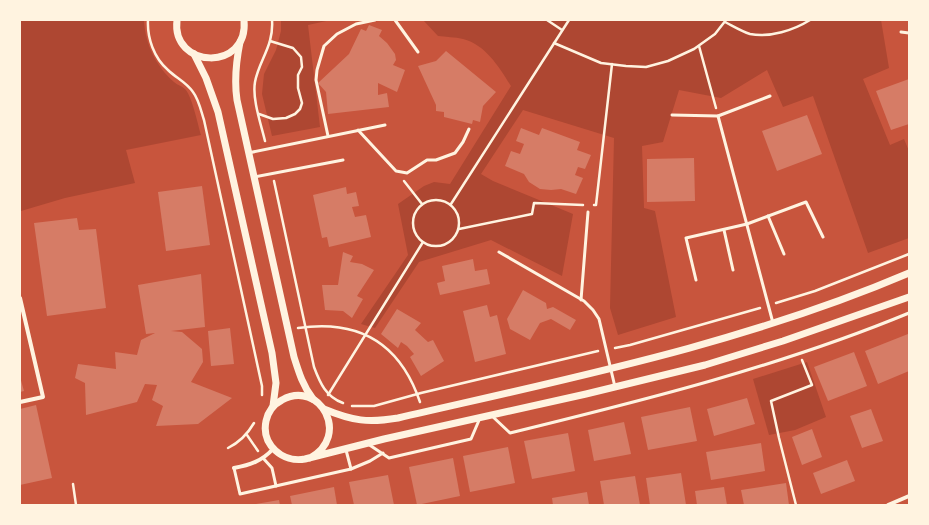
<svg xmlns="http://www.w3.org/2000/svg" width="929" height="525" viewBox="0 0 929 525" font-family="'Archivo Narrow',sans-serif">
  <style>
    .green { fill: #ae4732 }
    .building { fill: #d67c66 }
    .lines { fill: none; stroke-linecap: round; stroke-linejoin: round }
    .path { stroke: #fff3e0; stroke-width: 2.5 }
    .service { stroke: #fff3e0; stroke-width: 3 }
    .minor { stroke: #fff3e0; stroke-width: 4 }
    .tertiary { stroke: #fff3e0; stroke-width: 7 }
  </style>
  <rect width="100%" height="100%" fill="#c8553d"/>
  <!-- green -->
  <g class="green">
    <path d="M20,20H144C145,44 156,66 174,82C177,85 182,86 185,89C192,96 198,125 201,135L126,150L135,183L65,198L21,211Z"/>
    <polygon points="281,20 331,20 308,25 320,127 272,136 262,94 264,74 276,50 281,31"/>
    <path d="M423,20H881L889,68L863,79L890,145L904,139L909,151V238L868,253L813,96L783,107L767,70L721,98L679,90L663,142L642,146L644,208L655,211L676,317L618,335L610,308L614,138L523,110L481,174L493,181L573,214L562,276L491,240L419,262L375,328L361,324L408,255L398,204L424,186L434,182L450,184L511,86C499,67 486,45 463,39C455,37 446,37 438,36Z"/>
    <polygon points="807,362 826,417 795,430 769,435 753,379"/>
  </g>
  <!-- building -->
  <g class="building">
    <polygon points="369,25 382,30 379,36 387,43 395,54 396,60 393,65 405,70 397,92 378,83 378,95 387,93 389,107 328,114 326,92 318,83 349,54 361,29 366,31"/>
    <polygon points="446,51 496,92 483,106 480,122 473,120 472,124 444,117 444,112 436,111 436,105 418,66 436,61"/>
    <polygon points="909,79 909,124 891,130 876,91"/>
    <polygon points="807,115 822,154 777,171 762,131"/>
    <polygon points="521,128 539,135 542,128 580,142 577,150 591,155 585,169 578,167 575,175 583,178 576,194 561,189 551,190 540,189 529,182 524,174 505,166 511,151 520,154 524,144 516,141"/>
    <polygon points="694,158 695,201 647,202 647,159"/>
    <polygon points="202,186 210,245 166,251 158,192"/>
    <polygon points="346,187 347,194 356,192 359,206 352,207 355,217 366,215 371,237 329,247 327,237 322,238 313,195"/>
    <polygon points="77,218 79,230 96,229 106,308 47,316 34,223"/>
    <polygon points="343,252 353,256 350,262 362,264 374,270 357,296 363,299 352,318 343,311 325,310 322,285 338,285"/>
    <polygon points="473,259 475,271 487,269 490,284 440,295 437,283 445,281 442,266"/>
    <polygon points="201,274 205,327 171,331 182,332 202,349 203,362 191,382 232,398 198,424 156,426 163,406 152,400 157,385 145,384 137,402 86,415 85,383 75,378 78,364 116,369 115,352 137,355 141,340 155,333 146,334 138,285"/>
    <polygon points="523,290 546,303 547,309 553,307 576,320 570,330 551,319 540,323 530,340 510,329 507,319"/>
    <polygon points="487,305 490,317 497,315 506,354 475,362 463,311"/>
    <polygon points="397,309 421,323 415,330 428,342 433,340 444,361 421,376 410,357 414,354 407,346 401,342 398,348 381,334"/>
    <polygon points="230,328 234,364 211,366 208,331"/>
    <polygon points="908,334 909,371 878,384 865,351"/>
    <polygon points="854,352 867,386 828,401 814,367"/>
    <polygon points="20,377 24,391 20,392"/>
    <polygon points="747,398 755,424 714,436 707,409"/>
    <polygon points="36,405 52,478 20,485 20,409"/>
    <polygon points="690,407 697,441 648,450 641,417"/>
    <polygon points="871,409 883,441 862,448 850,416"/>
    <polygon points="624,422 631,454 594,461 588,430"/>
    <polygon points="812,429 822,457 802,465 792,437"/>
    <polygon points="568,433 575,471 532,479 524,441"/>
    <polygon points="761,443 765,471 711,480 706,452"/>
    <polygon points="508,447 515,483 470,492 463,456"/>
    <polygon points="453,458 460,496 417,505 409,467"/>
    <polygon points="847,460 855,481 821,494 813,473"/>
    <polygon points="681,473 686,505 650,505 646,478"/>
    <polygon points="388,475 394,505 354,505 349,482"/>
    <polygon points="635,476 640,505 604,505 600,481"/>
    <polygon points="786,483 789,505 744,505 741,490"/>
    <polygon points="334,487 337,505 292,505 290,496"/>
    <polygon points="724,487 727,505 697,505 695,491"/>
    <polygon points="587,492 589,505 553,505 552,498"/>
    <polygon points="279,500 280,505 256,505 256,504"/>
  </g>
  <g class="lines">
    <!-- path -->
    <g class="path">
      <path d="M148,20C147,38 154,58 168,70C176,78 186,82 193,92C199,100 201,111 204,120L262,386V395"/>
      <polyline points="547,20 562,30"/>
      <path d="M725,22C733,26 741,31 750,34C770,38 794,30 810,20"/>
      <polyline points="554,43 601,63 626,66 646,67 668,61 694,49 715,34 726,20"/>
      <polyline points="699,46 716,108"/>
      <polyline points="259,114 273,119 286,118 295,114 300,109 302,103 298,88 298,75 302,67 301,57 293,48 270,41"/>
      <path d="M265,141C261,124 252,99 255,82C259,60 274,46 272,20"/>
      <path d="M274,181L314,367C320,383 326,397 343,403"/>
      <polyline points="404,181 422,204"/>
      <circle cx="436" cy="223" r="23"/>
      <polyline points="451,204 569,20"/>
      <polyline points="594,205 596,205 612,64"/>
      <polyline points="459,229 532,214 534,203 583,205"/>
      <polyline points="776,303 815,291 909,254"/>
      <path d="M298,328C359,319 400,343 420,402"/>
      <polyline points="615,348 630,345 760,308"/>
      <polyline points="328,395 423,242"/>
      <polyline points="352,406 374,406 421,393 598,351"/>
      <polyline points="247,435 258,451"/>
      <path d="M228,448C240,442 247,435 254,423"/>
      <polyline points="73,484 76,505"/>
      <polyline points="796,505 779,438 771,401 812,385 802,360"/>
    </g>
    <!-- service -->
    <g class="service">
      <polyline points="395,20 418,52"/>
      <polyline points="901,32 909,33"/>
      <polyline points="672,115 718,116 770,96"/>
      <polyline points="718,116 773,323"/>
      <polyline points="358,130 396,171 407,173 427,160 436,160 455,153 463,142 469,129"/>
      <polyline points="328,136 316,80 317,70 324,46 337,34 356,24 375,20"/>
      <polyline points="248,153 385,125"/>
      <polyline points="254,177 343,160"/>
      <polyline points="768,216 784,254"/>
      <polyline points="724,230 733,270"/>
      <polyline points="499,252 584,301 593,310 599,319 615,387"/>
      <polyline points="696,280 686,238 747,224 806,202 823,237"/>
      <polyline points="581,300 588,212"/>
      <path d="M492,416L510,433C645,400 781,366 909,313"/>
      <polyline points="368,444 389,458 471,439 480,418"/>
      <polyline points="346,450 351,469"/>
      <polyline points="263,458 272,468 276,486"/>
      <polyline points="234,468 240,494 351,469 370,461 383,453"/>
    </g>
    <!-- minor -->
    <g class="minor">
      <polyline points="20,298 43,397 20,402"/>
      <path d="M234,468C250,465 262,461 273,449"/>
      <polyline points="888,505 909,496"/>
    </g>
    <!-- tertiary -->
    <g class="tertiary">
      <path d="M177,20C171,69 249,72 244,20"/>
      <path d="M240,42C236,62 234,80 237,100L294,357C299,373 303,386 313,399"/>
      <polyline points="194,54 206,78 218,112 272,353 276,383 273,406"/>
      <path d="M324,409C353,421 368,423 398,418C571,378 745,343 909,273"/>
      <path d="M310,458C351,436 320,379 282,400C274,404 268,412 266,421C261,445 283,463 305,459L384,439L586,394L705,365L783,341L909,297"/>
    </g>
  </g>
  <!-- border -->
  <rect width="929" height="525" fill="none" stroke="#fff3e0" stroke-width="42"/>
</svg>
